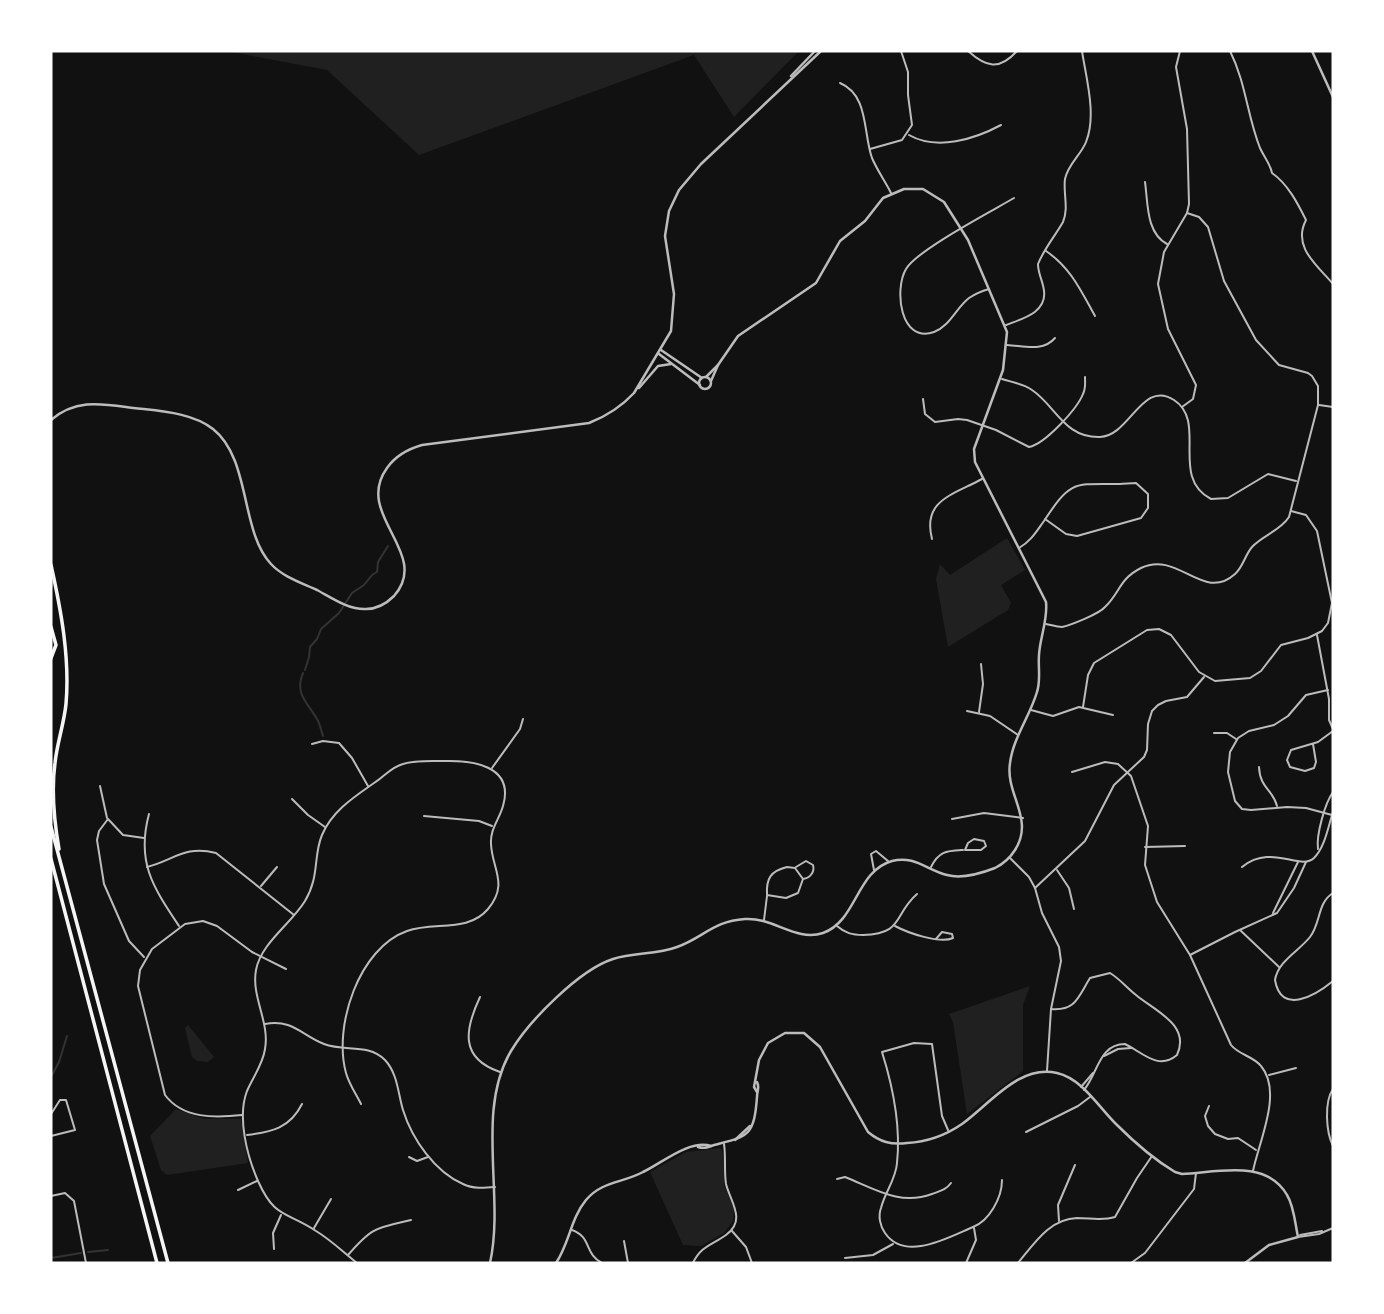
<svg xmlns="http://www.w3.org/2000/svg" width="1384" height="1314" viewBox="0 0 1384 1314" font-family="Literata,serif">
  <style>
    .green { fill: #202020 }
    .lines { fill: none; stroke-linecap: round; stroke-linejoin: round }
    .stream { stroke: #333; stroke-width: 2 }
    .minor { stroke: #bcbcbc; stroke-width: 2 }
    .tertiary { stroke: #bcbcbc; stroke-width: 2.5 }
    .secondary { stroke: #f5f5f5; stroke-width: 2.5 }
    .motorway { stroke: #f5f5f5; stroke-width: 3.5 }
  </style>
  <rect width="100%" height="100%" fill="#111"/>
  <!-- green -->
  <g class="green">
    <polygon points="227,51 799,51 734,117 694,55 419,155 327,70"/>
    <polygon points="1007,538 1025,570 1001,585 1011,603 1008,610 948,647 936,579 940,564 950,575"/>
    <polygon points="1030,986 1023,1005 1023,1071 967,1114 953,1022 949,1014"/>
    <polygon points="188,1025 214,1057 208,1062 197,1061 192,1057 185,1028"/>
    <polygon points="176,1109 204,1119 241,1119 248,1163 167,1175 161,1170 150,1136"/>
    <polygon points="721,1148 724,1158 724,1185 734,1209 733,1221 724,1233 701,1246 683,1245 650,1172 686,1152"/>
  </g>
  <g class="lines">
    <!-- stream -->
    <g class="stream">
      <polyline points="305,670 309,657 310,647 317,639 321,629 339,613 352,593 364,585 372,575 377,572 378,562 388,546"/>
      <path d="M303,673C294,694 308,703 317,719C320,724 321,730 323,736"/>
      <polyline points="51,1077 59,1062 67,1036"/>
      <polyline points="88,1252 108,1250"/>
      <polyline points="51,1258 81,1253"/>
    </g>
    <!-- minor -->
    <g class="minor">
      <path d="M968,51C986,67 999,71 1017,51"/>
      <polyline points="1180,51 1176,67 1187,129 1189,204 1187,213 1164,252 1158,284 1168,329 1196,385 1193,399 1182,407"/>
      <path d="M1230,51C1246,83 1247,115 1260,148C1264,157 1270,163 1272,173C1288,184 1298,204 1306,220C1292,247 1317,265 1333,284"/>
      <path d="M840,83C869,95 863,133 872,158C877,170 885,181 891,193"/>
      <path d="M909,135C937,151 975,139 1001,125"/>
      <polyline points="870,149 902,140 912,125 908,95 908,72 901,51"/>
      <path d="M1145,182C1148,203 1146,233 1167,244"/>
      <path d="M1046,251C1071,268 1081,291 1095,316"/>
      <path d="M989,289C982,291 975,294 969,298C956,308 950,326 934,332C900,344 894,289 906,269C917,250 992,211 1014,198"/>
      <path d="M1006,325C1021,319 1047,313 1044,291C1043,281 1038,274 1038,264C1044,249 1055,236 1063,222C1069,208 1063,193 1065,179C1068,164 1081,155 1086,142C1097,115 1086,78 1082,51"/>
      <path d="M1007,345C1025,346 1043,352 1055,338"/>
      <path d="M1002,379C1011,382 1024,384 1032,390C1056,406 1064,438 1100,437C1130,436 1142,379 1174,400C1208,422 1169,477 1211,499L1228,498L1268,474L1296,481"/>
      <path d="M923,399L925,414L935,422L958,419L967,420L996,430L1029,447C1045,444 1077,409 1083,394C1086,388 1085,383 1085,377"/>
      <polyline points="1319,405 1333,407"/>
      <path d="M932,539C922,500 953,495 982,479"/>
      <path d="M1019,548C1031,541 1036,532 1044,521C1071,480 1073,484 1120,484C1125,484 1130,483 1136,483L1148,494V508L1141,518L1077,536L1066,534L1045,519"/>
      <path d="M1046,624C1051,625 1057,627 1062,627C1071,625 1099,614 1105,607C1120,593 1119,579 1141,568C1178,550 1203,603 1235,574C1243,567 1245,555 1252,547C1263,535 1280,531 1289,517L1318,405V386L1312,376L1308,373L1279,365L1256,340L1224,281L1208,227L1199,217L1187,213"/>
      <polyline points="1317,635 1329,699 1329,720 1333,729"/>
      <polyline points="1328,690 1306,695 1288,716 1274,725 1249,731 1238,738 1230,752 1228,772 1235,801 1242,809 1251,810 1287,807 1306,808 1332,815"/>
      <polyline points="1083,707 1088,675 1094,663 1147,630 1159,629 1171,635 1199,672 1215,681 1250,678 1261,671 1281,645 1308,638 1322,631 1328,623 1332,603 1317,531 1306,515 1291,511"/>
      <polyline points="1031,710 1053,716 1079,707 1113,715"/>
      <polyline points="967,711 990,716 1018,735"/>
      <polyline points="979,712 983,684 981,664"/>
      <polyline points="1214,733 1227,733 1236,739"/>
      <polyline points="312,744 323,741 339,743 352,758 368,786"/>
      <polyline points="1313,744 1316,762 1314,768 1305,771 1290,767 1287,760 1291,750 1318,742 1333,731"/>
      <path d="M1259,767C1260,789 1273,789 1277,806"/>
      <polyline points="492,768 520,729 523,719"/>
      <path d="M1072,772L1105,762L1118,764L1131,776L1148,826L1145,865L1157,902L1190,955L1231,1045C1239,1055 1253,1056 1261,1066C1283,1092 1259,1141 1253,1171"/>
      <polyline points="100,786 107,818"/>
      <polyline points="292,799 308,815 325,827"/>
      <path d="M149,814C136,862 153,887 179,926"/>
      <polyline points="424,816 479,821 492,826"/>
      <polyline points="952,819 984,813 1023,818"/>
      <polyline points="144,838 123,835 108,819 99,831 97,840 104,884 129,941 144,957"/>
      <polygon points="974,839 984,841 986,846 981,850 965,850 968,843"/>
      <polyline points="1145,847 1185,846"/>
      <path d="M1318,849C1316,835 1325,803 1333,792"/>
      <polyline points="1010,858 1029,877 1035,888 1042,913 1059,947 1061,961 1051,1009 1047,1071"/>
      <path d="M147,867C174,860 185,845 216,853L294,915"/>
      <path d="M787,867L795,868L803,879L798,893L786,898L767,895C766,878 771,871 787,867Z"/>
      <path d="M796,867L806,861L813,865C815,872 810,878 803,879"/>
      <path d="M931,867C939,851 946,851 963,850"/>
      <path d="M1242,867C1271,843 1300,871 1314,858C1325,847 1328,827 1333,812"/>
      <polyline points="874,870 871,854 876,851 888,861"/>
      <polyline points="1057,870 1069,888 1074,909"/>
      <polyline points="261,886 277,867"/>
      <polyline points="1035,888 1085,841 1114,785 1144,757 1147,750 1148,724 1152,711 1158,705 1166,701 1187,697 1204,677"/>
      <path d="M1333,893C1317,903 1321,923 1310,937C1299,951 1278,961 1275,980C1281,1016 1316,995 1333,981"/>
      <polyline points="1273,913 1298,862"/>
      <polyline points="764,920 767,896"/>
      <path d="M837,926C845,933 852,935 863,935C904,934 893,915 917,894"/>
      <path d="M895,926C908,933 940,944 953,938L952,934L942,932L936,939"/>
      <polyline points="1240,930 1279,967"/>
      <polyline points="1190,955 1235,932 1277,913 1294,888 1306,862"/>
      <path d="M480,997C465,1029 459,1058 500,1072"/>
      <path d="M1051,1009C1076,1011 1078,997 1090,978L1110,973C1120,979 1127,988 1136,995C1155,1011 1191,1025 1177,1055C1158,1071 1142,1052 1125,1044C1099,1044 1098,1073 1084,1090"/>
      <path d="M265,1024C293,1019 301,1035 324,1044C345,1052 368,1043 385,1060C398,1074 398,1094 403,1110C412,1139 435,1172 463,1184C473,1189 484,1188 495,1187"/>
      <polyline points="1104,1056 1118,1049 1131,1048"/>
      <polyline points="1269,1075 1296,1068"/>
      <polyline points="1081,1087 1093,1073"/>
      <path d="M1333,1089C1324,1102 1326,1132 1333,1146"/>
      <polyline points="1209,1106 1205,1116 1208,1126 1215,1134 1228,1139 1238,1138 1256,1150"/>
      <polyline points="51,1114 60,1100 66,1100 75,1130 51,1136"/>
      <path d="M242,1115C215,1118 183,1119 165,1095L138,986L140,970L152,949L185,924L203,921L217,926L252,952L286,969"/>
      <path d="M948,1130L942,1116L932,1044L914,1043L882,1052C893,1087 901,1126 897,1163C896,1179 885,1192 881,1208C878,1216 880,1226 885,1233C905,1262 947,1238 973,1227C989,1221 1002,1198 1002,1180"/>
      <polyline points="1026,1132 1078,1106 1090,1097"/>
      <path d="M247,1135C272,1132 290,1128 302,1104"/>
      <polyline points="409,1157 417,1161 428,1157"/>
      <path d="M837,1179L845,1177C875,1189 900,1206 932,1194C940,1191 946,1190 951,1183"/>
      <polyline points="238,1190 257,1181"/>
      <polyline points="51,1196 65,1193 74,1201 86,1263"/>
      <polyline points="1059,1221 1058,1205 1075,1165"/>
      <polyline points="314,1228 331,1199"/>
      <path d="M572,1230C592,1237 584,1254 602,1263"/>
      <polyline points="732,1231 746,1247 752,1263"/>
      <polyline points="1300,1235 1322,1231"/>
      <polyline points="1298,1237 1319,1234 1333,1228"/>
      <polyline points="624,1241 628,1263"/>
      <polyline points="274,1249 273,1233 281,1215"/>
      <path d="M348,1255C372,1227 376,1228 411,1220"/>
      <polyline points="845,1258 873,1255 893,1244"/>
      <path d="M357,1263C343,1252 331,1240 316,1231C286,1211 275,1219 258,1181C247,1156 237,1117 247,1091C253,1077 263,1064 265,1049C270,1022 251,997 256,970C261,943 291,924 305,901C320,876 313,856 322,835C332,811 354,797 374,783C384,777 391,767 403,764C415,760 430,761 443,761C471,760 515,765 503,806C499,820 490,829 491,844C492,869 509,884 488,909C468,933 434,921 407,931C359,948 333,1026 346,1073C349,1084 356,1094 361,1104"/>
      <path d="M693,1263C701,1246 712,1245 726,1235C747,1220 730,1201 726,1184C724,1171 726,1157 724,1144"/>
      <polyline points="966,1263 976,1240 974,1228"/>
      <path d="M1018,1263C1034,1244 1049,1219 1077,1218C1090,1218 1103,1221 1115,1217L1137,1178L1152,1156"/>
      <polyline points="1131,1263 1145,1253 1194,1189 1196,1173"/>
    </g>
    <!-- tertiary -->
    <g class="tertiary">
      <polyline points="1312,51 1333,97"/>
      <polyline points="791,76 815,51"/>
      <polyline points="661,350 702,378"/>
      <polyline points="659,354 700,385"/>
      <polyline points="706,377 718,365"/>
      <circle cx="705" cy="383" r="6"/>
      <polyline points="639,388 658,366 671,364"/>
      <path d="M51,420C74,400 98,403 126,407C154,411 190,411 213,429C251,459 240,531 271,564C283,577 302,583 317,590C332,598 349,610 366,609C377,609 387,603 394,596C432,553 353,515 387,468C396,455 408,449 422,445L589,423C607,416 621,407 634,393L671,331L674,294L665,236L669,211L679,190L701,164L821,51"/>
      <path d="M757,1092L754,1087L759,1060L768,1043L785,1033H804L820,1047L868,1132C880,1142 891,1145 907,1143C926,1142 946,1135 962,1124C990,1104 1019,1064 1057,1073C1083,1079 1099,1108 1117,1125C1134,1142 1155,1160 1175,1172L1182,1174C1215,1173 1266,1158 1287,1195C1294,1206 1295,1223 1298,1237L1269,1245L1245,1263"/>
      <polyline points="735,1140 750,1126"/>
      <path d="M698,1147C705,1149 708,1147 714,1145C748,1136 754,1137 757,1097C757,1090 760,1088 757,1082"/>
      <path d="M490,1263C505,1196 475,1112 511,1051C529,1021 579,970 613,959C634,952 656,955 677,947C703,938 713,921 745,919C773,917 796,942 823,933C857,921 856,871 892,861C914,855 927,870 947,875C961,879 982,873 995,868C1003,864 1010,858 1015,850C1035,819 1005,794 1010,763C1013,738 1030,716 1037,692C1041,680 1038,668 1039,655C1040,637 1048,620 1046,602L975,462L974,449L1003,370L1007,332L968,240L944,202L923,189H904L883,198L865,221L840,241L816,283L738,336L718,365L711,381"/>
      <path d="M556,1263C569,1244 571,1218 586,1200C602,1181 623,1183 643,1172C662,1163 690,1139 711,1146"/>
    </g>
    <!-- secondary -->
    <polyline class="secondary" points="51,579 51,587"/>
    <!-- motorway -->
    <g class="motorway">
      <path d="M51,565C61,610 70,658 66,704C64,724 57,743 55,763C51,792 54,820 59,849"/>
      <polyline points="51,627 56,645 51,658"/>
      <polyline points="51,827 168,1263"/>
      <polyline points="51,859 157,1263"/>
    </g>
  </g>
  <!-- border -->
  <rect width="1384" height="1314" fill="none" stroke="#ffffff" stroke-width="105"/>
</svg>
